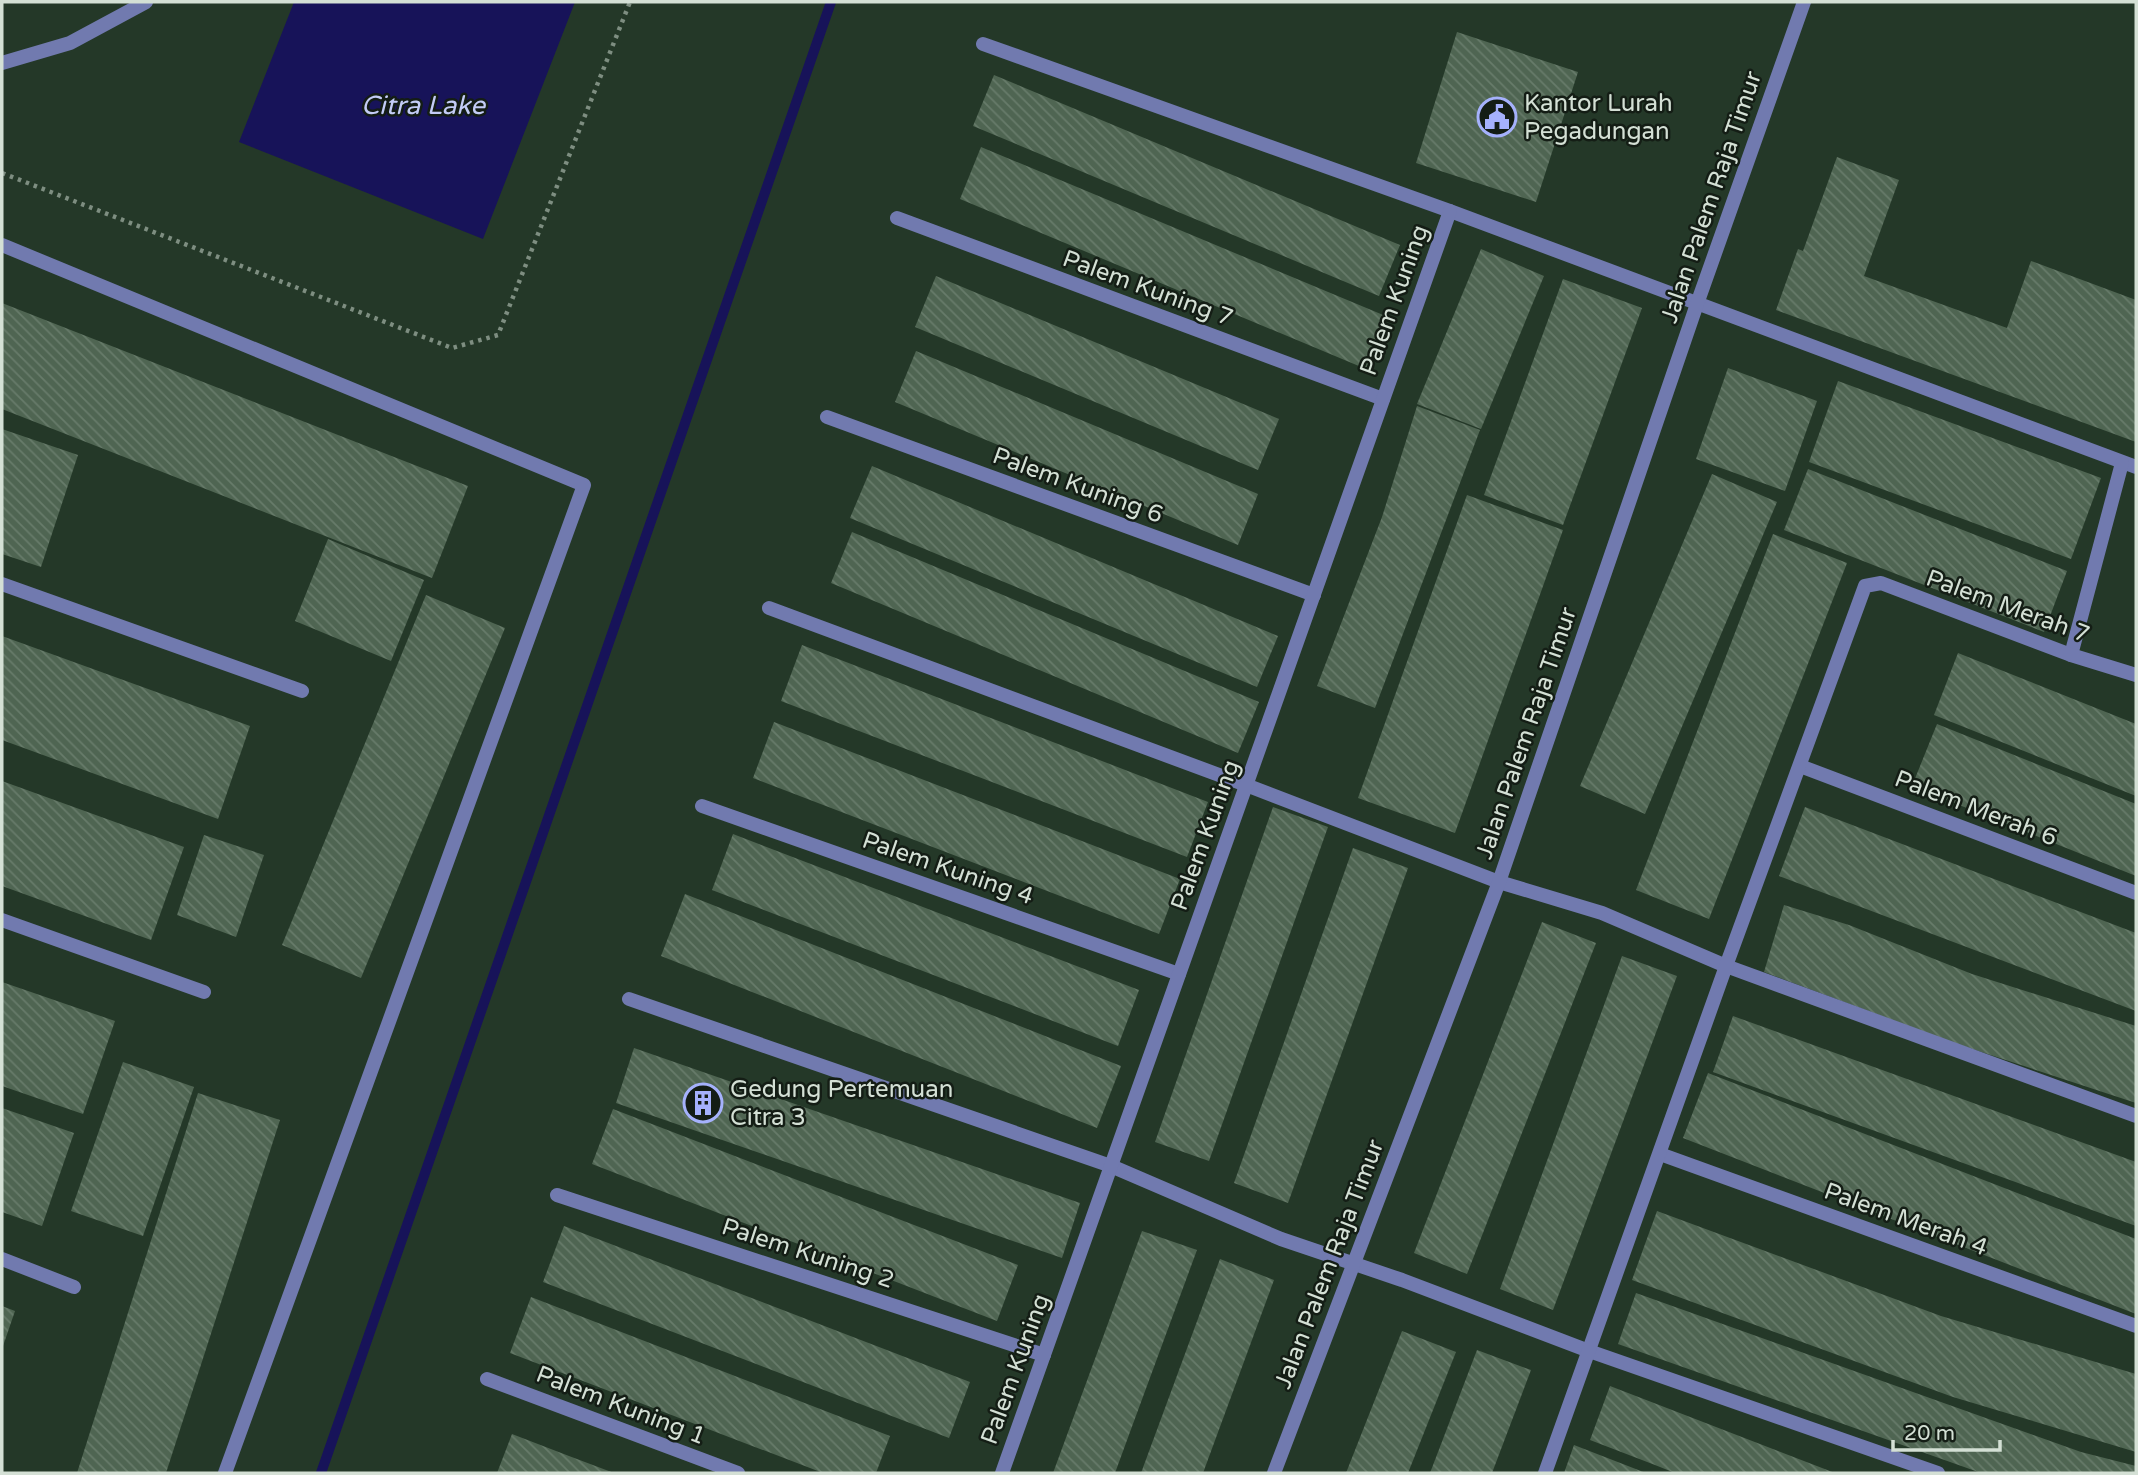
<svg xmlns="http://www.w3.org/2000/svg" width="2138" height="1475" viewBox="0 0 2138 1475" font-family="'Varela Round',sans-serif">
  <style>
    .water { fill: #171359 }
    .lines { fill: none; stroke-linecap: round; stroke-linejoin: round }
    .stream { stroke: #171359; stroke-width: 10 }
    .building { fill: url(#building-back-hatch) }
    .path { stroke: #7e8e81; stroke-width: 4.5; stroke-dasharray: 3.5 5; stroke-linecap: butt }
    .lane { stroke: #717aaf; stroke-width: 14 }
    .street { stroke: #717aaf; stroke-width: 14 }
    .labels { text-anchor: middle; stroke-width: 5; stroke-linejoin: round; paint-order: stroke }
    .poi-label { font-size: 24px; fill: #d4e0d5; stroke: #141d15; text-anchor: start }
    .street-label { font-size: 24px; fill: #d4e0d5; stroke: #141d15 }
    .water-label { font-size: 26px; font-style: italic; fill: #c3ccf6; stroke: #141d15 }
  </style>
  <defs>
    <pattern id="building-back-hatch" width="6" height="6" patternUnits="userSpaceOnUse" patternTransform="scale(1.75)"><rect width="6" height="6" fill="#4f6552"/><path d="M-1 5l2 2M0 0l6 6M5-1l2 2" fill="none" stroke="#677b6a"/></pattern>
  </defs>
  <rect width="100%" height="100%" fill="#243828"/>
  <!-- water -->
  <polygon class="water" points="294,2 575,2 483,239 239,142"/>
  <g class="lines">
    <!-- stream -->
    <polyline class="stream" points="321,1473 831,2"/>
  </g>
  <!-- building -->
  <g class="building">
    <polygon points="1457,32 1578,72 1536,202 1416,163"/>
    <polygon points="994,75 1400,245 1379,296 973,126"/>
    <polygon points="981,147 1388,317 1366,369 960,199"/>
    <polygon points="1837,157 1899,180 1864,276 2007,328 2031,261 2136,300 2136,442 1776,310 1798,249 1803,251"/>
    <polygon points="1481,249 1544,276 1481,429 1417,404"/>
    <polygon points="936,276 1279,419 1258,470 915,327"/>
    <polygon points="1563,279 1642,308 1563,525 1484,495"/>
    <polygon points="2,303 468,486 432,578 2,409"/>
    <polygon points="916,351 1258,494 1238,545 895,402"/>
    <polygon points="1728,368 1817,401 1785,491 1696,459"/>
    <polygon points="1838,381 2101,478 2071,559 1809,462"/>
    <polygon points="1417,406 1480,430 1375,708 1317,686 1382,517"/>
    <polygon points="2,429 78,455 41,567 2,554"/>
    <polygon points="872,466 1278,636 1257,687 850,518"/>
    <polygon points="1808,469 2067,571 2044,632 1784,530"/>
    <polygon points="1712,474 1777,502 1645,814 1580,786"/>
    <polygon points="1467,495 1563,530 1455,833 1358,798"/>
    <polygon points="852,532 1259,702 1238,753 831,583"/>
    <polygon points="1773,534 1847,563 1709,919 1636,890"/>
    <polygon points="328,539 424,580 391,661 295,621"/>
    <polygon points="426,595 505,628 361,978 282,945"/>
    <polygon points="2,636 250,726 218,819 2,740"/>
    <polygon points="802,645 1208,802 1187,857 781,701"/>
    <polygon points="1958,653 2136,724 2136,796 1934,715"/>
    <polygon points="774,722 1180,879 1159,934 753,778"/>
    <polygon points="1937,724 2136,804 2136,876 1912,786"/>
    <polygon points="2,781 184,847 151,940 2,886"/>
    <polygon points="1273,807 1328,827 1209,1161 1155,1142"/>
    <polygon points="1805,807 2136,933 2136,1011 1779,876"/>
    <polygon points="733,834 1139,990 1118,1046 712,890"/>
    <polygon points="204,835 264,855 236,937 177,915"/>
    <polygon points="1353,848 1408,868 1288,1203 1234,1183"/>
    <polygon points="685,894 1121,1066 1097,1128 661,956"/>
    <polygon points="1784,905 1849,925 1972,974 2136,1026 2136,1103 1951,1042 1764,972"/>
    <polygon points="1542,922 1596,943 1467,1274 1414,1253"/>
    <polygon points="1622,956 1677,976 1553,1310 1500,1289"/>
    <polygon points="2,982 115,1021 83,1114 2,1086"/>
    <polygon points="1733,1016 2136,1162 2136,1226 1713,1072"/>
    <polygon points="634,1048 1080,1203 1062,1258 616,1103"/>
    <polygon points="123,1062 194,1087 143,1236 71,1211"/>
    <polygon points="1708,1073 2136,1239 2136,1314 1683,1138"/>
    <polygon points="198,1093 280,1120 166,1473 77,1473"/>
    <polygon points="2,1108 74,1133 42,1226 2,1212"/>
    <polygon points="613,1109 1018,1265 997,1321 592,1164"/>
    <polygon points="1657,1211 1941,1316 2136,1374 2136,1452 1953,1397 1632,1280"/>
    <polygon points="564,1226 970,1382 949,1438 543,1282"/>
    <polygon points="1142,1231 1197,1250 1130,1432 1115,1473 1053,1473"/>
    <polygon points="1220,1259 1274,1280 1203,1473 1141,1473"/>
    <polygon points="1636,1293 2081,1452 2136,1466 2136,1473 1981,1473 1618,1344"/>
    <polygon points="531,1297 890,1436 876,1473 823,1473 510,1353"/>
    <polygon points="2,1306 15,1311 2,1349"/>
    <polygon points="1402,1331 1456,1352 1408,1473 1346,1473"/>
    <polygon points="1477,1350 1531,1370 1492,1473 1430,1473"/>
    <polygon points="1610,1386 1835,1473 1675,1473 1655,1465 1590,1440"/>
    <polygon points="512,1434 569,1456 614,1473 497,1473"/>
    <polygon points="1574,1445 1646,1473 1564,1473"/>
  </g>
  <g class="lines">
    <!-- path -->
    <polyline class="path" points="2,173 452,348 498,335 630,2"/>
    <!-- lane -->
    <polyline class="lane" points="2,63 70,43 146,2"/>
    <!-- street -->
    <g class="street">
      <polyline points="983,44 1450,211 2136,467"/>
      <polyline points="897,218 1383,399"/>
      <polyline points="2,245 584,485 225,1473"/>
      <polyline points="827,417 1314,595"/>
      <polyline points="2,584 302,691"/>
      <polyline points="769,608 1246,785 1499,882 1602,913 1726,966 2136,1116"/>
      <polyline points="2071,655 2122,463"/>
      <polyline points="1800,766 2136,893"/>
      <polyline points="702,806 1179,974"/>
      <polyline points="2,920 204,992"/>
      <polyline points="629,999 1111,1166 1281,1239 1402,1280 1589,1351 1938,1473"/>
      <polyline points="1660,1154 2136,1326"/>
      <polyline points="557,1195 1044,1355"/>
      <polyline points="2,1259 74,1287"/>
      <polyline points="487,1379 738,1473"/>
      <polyline points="1002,1473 1450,211"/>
      <polyline points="1274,1473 1499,882 1697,304 1804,2"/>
      <polyline points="1545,1473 1726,966 1865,586 1881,583 2071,655 2136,675"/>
    </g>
  </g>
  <!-- icons -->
  <defs>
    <symbol id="civic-ring" viewBox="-11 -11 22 22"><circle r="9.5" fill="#141d15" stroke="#a5b1fc" stroke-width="1.5"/><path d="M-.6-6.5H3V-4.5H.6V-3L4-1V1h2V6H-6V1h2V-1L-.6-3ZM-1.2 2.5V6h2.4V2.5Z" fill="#a5b1fc"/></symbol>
    <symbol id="building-ring" viewBox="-11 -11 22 22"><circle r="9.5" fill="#141d15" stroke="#a5b1fc" stroke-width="1.5"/><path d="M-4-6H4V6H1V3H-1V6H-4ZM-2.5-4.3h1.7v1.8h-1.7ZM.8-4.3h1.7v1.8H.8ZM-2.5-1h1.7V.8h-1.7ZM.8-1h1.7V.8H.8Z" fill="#a5b1fc"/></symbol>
  </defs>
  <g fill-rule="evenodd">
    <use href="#civic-ring" x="1475" y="95" width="44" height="44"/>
    <use href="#building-ring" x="681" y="1081" width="44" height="44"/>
  </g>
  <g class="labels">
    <!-- poi labels -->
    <g class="poi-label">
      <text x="1524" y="111">Kantor Lurah<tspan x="1524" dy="28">Pegadungan</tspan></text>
      <text x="730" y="1097">Gedung Pertemuan<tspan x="730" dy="28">Citra 3</tspan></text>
    </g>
    <!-- street labels -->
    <g class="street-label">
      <text transform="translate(1711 197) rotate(-71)" y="8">Jalan Palem Raja Timur</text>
      <text transform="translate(1148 288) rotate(20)" y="8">Palem Kuning 7</text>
      <text transform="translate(1394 300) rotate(-70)" y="8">Palem Kuning</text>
      <text transform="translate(1078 485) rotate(20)" y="8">Palem Kuning 6</text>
      <text transform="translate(2008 606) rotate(20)" y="8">Palem Merah 7</text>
      <text transform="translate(1526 733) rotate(-71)" y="8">Jalan Palem Raja Timur</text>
      <text transform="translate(1976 808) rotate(21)" y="8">Palem Merah 6</text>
      <text transform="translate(1205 835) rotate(-70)" y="8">Palem Kuning</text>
      <text transform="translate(948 868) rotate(19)" y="8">Palem Kuning 4</text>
      <text transform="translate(1906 1219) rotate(20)" y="8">Palem Merah 4</text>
      <text transform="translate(808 1253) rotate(18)" y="8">Palem Kuning 2</text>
      <text transform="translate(1329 1264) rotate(-69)" y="8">Jalan Palem Raja Timur</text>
      <text transform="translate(1015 1369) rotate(-70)" y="8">Palem Kuning</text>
      <text transform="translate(621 1405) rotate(21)" y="8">Palem Kuning 1</text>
    </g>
    <!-- water labels -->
    <g class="water-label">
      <text x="423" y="114">Citra Lake</text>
    </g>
  </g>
  <!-- border -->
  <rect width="2138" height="1475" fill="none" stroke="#d4e0d5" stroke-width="7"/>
  <!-- scale -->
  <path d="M1893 1440v10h107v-10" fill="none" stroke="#d4e0d5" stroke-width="3.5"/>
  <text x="1904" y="1440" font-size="21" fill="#d4e0d5" stroke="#141d15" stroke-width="5" paint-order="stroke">20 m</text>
</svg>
